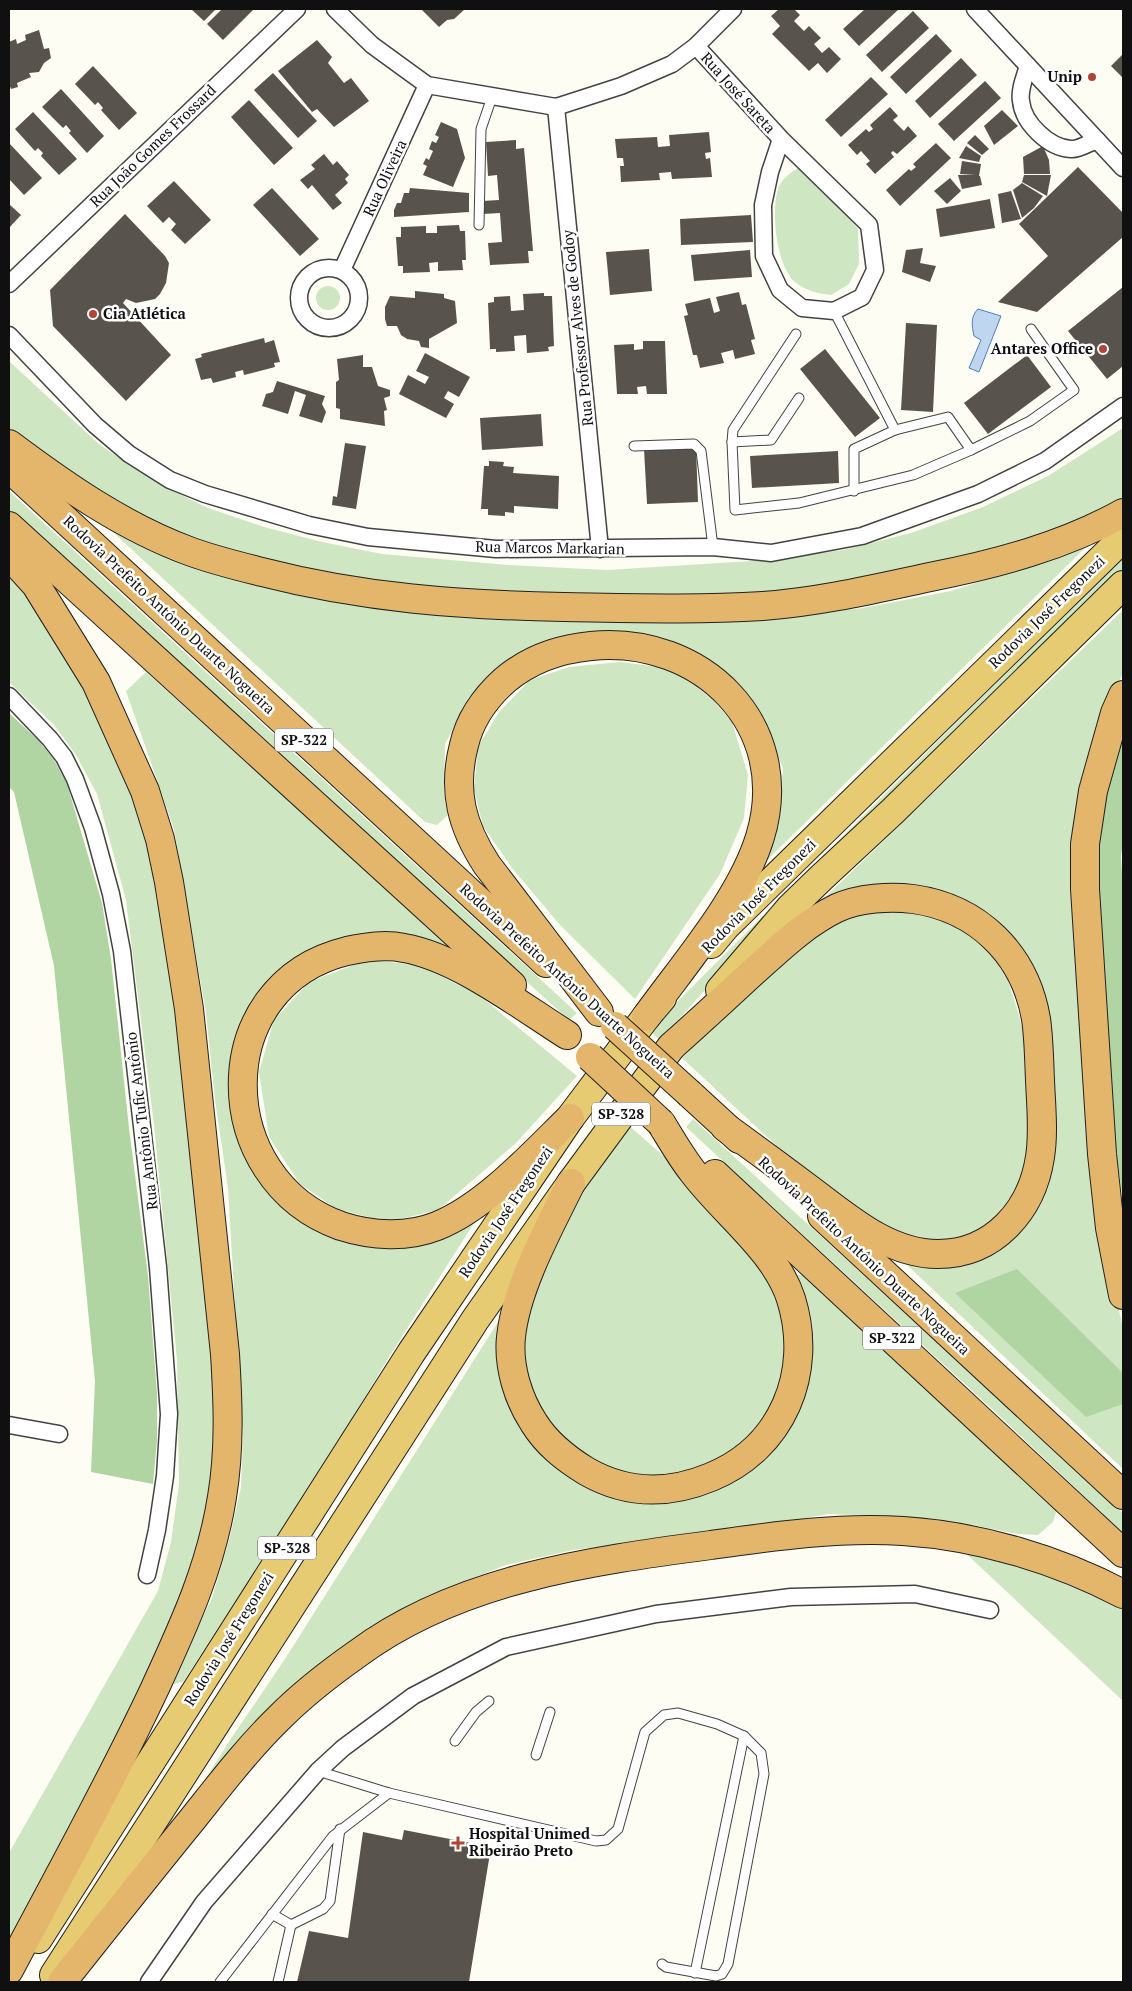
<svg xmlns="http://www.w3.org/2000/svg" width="1132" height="1991" viewBox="0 0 1132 1991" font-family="'PT Serif',serif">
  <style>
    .green { fill: #cee6c1 }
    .forest { fill: #b1d5a2 }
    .water { fill: #bed6f0; stroke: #4d80bf }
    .building { fill: #58534d }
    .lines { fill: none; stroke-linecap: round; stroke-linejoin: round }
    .service-casing { stroke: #434343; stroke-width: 11 }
    .minor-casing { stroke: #434343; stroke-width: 19 }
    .trunk-casing { stroke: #212121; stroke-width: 30 }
    .motorway-casing { stroke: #212121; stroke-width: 30 }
    .service { stroke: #fff; stroke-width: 9 }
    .minor { stroke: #fff; stroke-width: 16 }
    .trunk { stroke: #e6cb72; stroke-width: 28 }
    .motorway { stroke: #e4b66c; stroke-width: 28 }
    .motorway-bridge-casing { stroke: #212121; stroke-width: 30; stroke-linecap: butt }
    .motorway-bridge { stroke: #e4b66c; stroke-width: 28 }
    .poi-dot { fill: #b24437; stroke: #fff; stroke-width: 2 }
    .labels { text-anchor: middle; stroke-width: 5; stroke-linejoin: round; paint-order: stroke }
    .shield { fill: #fff; stroke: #585858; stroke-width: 1 }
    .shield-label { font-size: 14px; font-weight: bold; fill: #101010 }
    .poi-label { font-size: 15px; font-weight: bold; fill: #101010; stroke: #fff; text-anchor: end }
    .street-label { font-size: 15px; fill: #101010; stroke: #fff }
  </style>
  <rect width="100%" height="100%" fill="#fefdf4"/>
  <!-- green -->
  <g class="green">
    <path d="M800,167L814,176L858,229L859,264L849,284L831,295C817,293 806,291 795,282C776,266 771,211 778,189C781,179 791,172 800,167Z"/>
    <circle cx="328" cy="298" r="12"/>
    <polygon points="9,361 99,444 130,466 169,489 208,508 264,527 322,542 382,554 508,565 607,570 769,560 844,550 911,533 983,507 1048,476 1123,428 1123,504 998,551 829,592 577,601 309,577 147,524 9,438"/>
    <polygon points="9,491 577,1013 569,1020 28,529 9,511"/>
    <polygon points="100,520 282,584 782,617 863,608 951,591 1085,548 760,867 778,820 783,768 759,711 727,675 687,652 520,656 469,697 445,744 444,794 448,815 437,825 425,822"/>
    <polygon points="1123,556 1123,572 993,695 814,869 660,1040 649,1030"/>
    <polygon points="9,570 68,652 155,844 221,1385 203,1561 135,1707 9,1939 9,1853 158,1591 171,1542 179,1484 177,1360 154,1125 126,900 97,794 76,755 55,726 9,682"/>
    <polygon points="1123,610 1123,672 1107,712 1109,1268 1123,1328 1123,1469 906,1264 938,1268 965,1264 1032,1203 1039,1000 956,902 811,911"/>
    <polygon points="620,662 667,668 696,686 715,702 732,722 748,775 744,818 720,874 635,999 560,925 512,868 483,826 474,790 478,747 499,712 530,680 569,667"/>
    <polygon points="146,672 446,944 448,950 385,935 259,999 239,1133 257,1179 297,1218 334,1234 377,1247 425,1242 476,1220 392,1352 334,1449 183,1682 174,1684 174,1676 212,1598 230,1537 241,1487 243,1439 228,1188 215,1100 206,1013 174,829 126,691"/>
    <polygon points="893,909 922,913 951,923 973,937 994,958 1008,981 1019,1015 1025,1041 1031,1149 1024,1183 1007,1211 965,1242 912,1243 848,1212 682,1058 770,964 833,920"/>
    <polygon points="367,960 419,965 480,996 577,1076 515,1144 438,1210 388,1222 337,1209 300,1184 269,1137 259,1072 274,1020 309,982"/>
    <polygon points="693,1119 1123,1513 1123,1533 1005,1421 686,1127"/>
    <polygon points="626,1123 676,1167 776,1282 789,1340 782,1387 750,1443 666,1484 580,1461 526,1392 520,1330 524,1308 567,1216"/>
    <polygon points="796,1275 805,1275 1057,1509 1053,1522 1038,1535 1017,1534 973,1525 926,1518 828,1514 749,1528 573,1550 506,1565 427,1596 368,1628 300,1683 208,1785 206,1778 230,1740 285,1659 515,1295 502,1363 597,1485 717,1488 758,1465 785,1433 804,1390 812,1339 796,1285"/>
    <polygon points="958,1546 1014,1558 1123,1605 1123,1701"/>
  </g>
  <!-- forest -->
  <g class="forest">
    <polygon points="9,713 38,740 53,758 67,784 102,903 111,959 129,1128 148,1276 157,1394 157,1440 153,1484 91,1472 95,1381 54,966 14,792 9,787"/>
    <polygon points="1123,716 1123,842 1121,856 1123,893 1123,1201 1114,1137 1090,845"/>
    <polygon points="1017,1269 1123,1373 1123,1404 1086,1417 955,1293"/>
  </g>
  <!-- water -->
  <path class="water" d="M978,309L1001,316L979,372L969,368L981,340L974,336C972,326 970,317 978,309Z"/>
  <!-- building -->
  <g class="building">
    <polygon points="191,9 216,9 204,21"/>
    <polygon points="222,9 254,9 223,40 207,24"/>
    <polygon points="421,9 465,9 454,19 447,20 439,27"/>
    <polygon points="779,9 794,9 800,15 794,21 804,31 809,26 821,38 814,44 822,53 829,47 841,59 827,73 818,63 809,71 772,34 780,26 771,16"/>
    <polygon points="865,9 899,9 859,46 843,29"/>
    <polygon points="913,11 929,28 882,72 866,55"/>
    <polygon points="39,30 44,49 49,48 51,58 44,63 39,72 29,73 31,77 17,83 18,87 11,89 9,84 9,42 16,39 17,44 26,40 25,35"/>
    <polygon points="936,34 952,51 906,94 890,77"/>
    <polygon points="317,40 332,57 328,63 344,83 351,78 369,101 334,127 317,109 312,112 278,71"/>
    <polygon points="1123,54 1123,78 1111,66"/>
    <polygon points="961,58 977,75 930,118 915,101"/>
    <polygon points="93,66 137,113 119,130 101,110 103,108 98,102 95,105 75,84"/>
    <polygon points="273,73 317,121 298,138 254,90"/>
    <polygon points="871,77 888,94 841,137 825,120"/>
    <polygon points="985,81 1001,98 954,141 938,124"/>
    <polygon points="61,89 104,136 87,153 69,133 71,131 66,125 63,128 42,107"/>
    <polygon points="249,100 293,148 274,165 231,117"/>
    <polygon points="890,107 898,116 893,120 904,131 908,126 917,136 897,154 893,151 891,153 894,157 875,174 866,164 870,161 861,151 857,155 848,145 866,129 869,132 873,129 870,125"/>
    <polygon points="1002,110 1018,126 994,145 984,126"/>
    <polygon points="33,112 77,159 59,175 41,156 43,153 38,148 35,151 15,129"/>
    <polygon points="441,122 457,129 465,158 453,187 423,175 427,166 423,164 426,158 429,160 433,151 429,149 432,141 436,143 439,137 435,135"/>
    <polygon points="709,132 711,152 705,153 706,159 710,158 712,177 672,179 671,172 659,173 660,180 621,182 620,166 624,166 623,158 617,158 615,139 657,137 658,147 670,146 669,135"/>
    <polygon points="975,135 989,149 982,155 967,143"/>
    <polygon points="516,140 516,149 524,148 533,251 528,251 529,263 490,265 488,243 502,242 500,213 483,214 482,201 499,200 497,175 488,176 486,142"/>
    <polygon points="9,143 42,178 24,195 9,179"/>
    <polygon points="936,143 951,158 900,206 886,190 909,169 911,171 916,167 913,164"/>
    <polygon points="966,146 981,156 979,162 959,158"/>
    <polygon points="1043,146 1049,160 1050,174 1024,174 1023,157"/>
    <polygon points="324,154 333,165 337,161 349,175 345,179 348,183 335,195 342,203 333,210 312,185 308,189 300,180 315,169 311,165"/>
    <polygon points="962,161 981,164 979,176 980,176 982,185 962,189 958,175 975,175 960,174"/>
    <polygon points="1078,167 1123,213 1123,237 1037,312 998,302 1048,256 1019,224"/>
    <polygon points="1024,175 1051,175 1047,196 1022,182"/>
    <polygon points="950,178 961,191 947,204 934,191"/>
    <polygon points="174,181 211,220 185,244 171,230 176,224 169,217 163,223 147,206"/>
    <polygon points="1022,183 1043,196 1034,208 1022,218 1013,190"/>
    <polygon points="272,188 319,239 300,256 253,205"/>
    <polygon points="410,188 469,193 469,212 394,217 394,210 397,203 401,203 404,193 409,193"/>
    <polygon points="1011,191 1021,219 1002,223 998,194"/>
    <polygon points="990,199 995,228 940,237 936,209"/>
    <polygon points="9,204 21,215 9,228"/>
    <polygon points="125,214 165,256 169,263 166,283 160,294 155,299 136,303 126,299 123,303 171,355 126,401 53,326 50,290"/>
    <polygon points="751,215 753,242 681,245 680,219"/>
    <polygon points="459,225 460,231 465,231 466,260 462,260 463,270 438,271 438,262 429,263 430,272 403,273 403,266 398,266 396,237 401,237 401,227 426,226 426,233 437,233 437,226"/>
    <polygon points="923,248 920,263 936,266 930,282 902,272 906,250"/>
    <polygon points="649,249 652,291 610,295 606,252"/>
    <polygon points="750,250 752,277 694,281 691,255"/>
    <polygon points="1123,287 1123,366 1107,379 1068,331"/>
    <polygon points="415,291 444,294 444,298 455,301 457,323 429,339 429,348 421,347 419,341 407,339 401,335 397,326 387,326 385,319 385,307 390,296 415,298"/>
    <polygon points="739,292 742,305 746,304 755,339 751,340 755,354 735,359 733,350 721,353 724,363 700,368 697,355 693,355 684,316 688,315 685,304 710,298 714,313 720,311 716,297"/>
    <polygon points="544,293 544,296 552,296 554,346 548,347 549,351 527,353 526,335 514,336 515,351 496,352 496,349 490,349 488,303 494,302 494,297 510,296 511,311 524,310 523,294"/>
    <polygon points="906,323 937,325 933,412 901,410"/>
    <polygon points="264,338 265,343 274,340 280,362 274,363 275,367 244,375 243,370 235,372 236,377 213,383 211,378 201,380 195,359 202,357 201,354"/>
    <polygon points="643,341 665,341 667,394 647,394 646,386 637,387 638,394 617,394 614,345 634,344 634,350 643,349"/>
    <polygon points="825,349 880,418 855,437 800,369"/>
    <polygon points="425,353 470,377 459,397 448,391 444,398 454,404 446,418 399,394 408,375 425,384 429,377 416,371"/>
    <polygon points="363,355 363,367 372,367 378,386 390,390 390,396 384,398 387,410 384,411 385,426 340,419 340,409 336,408 336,382 339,380 337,359"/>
    <polygon points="1027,355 1051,387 988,434 964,403"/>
    <polygon points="277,381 325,396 322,404 326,412 322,423 299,416 306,395 295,391 288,414 262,406 266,394 273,392"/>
    <polygon points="541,414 543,446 482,450 480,418"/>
    <polygon points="345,443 366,446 356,509 332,505 333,496 337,497"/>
    <polygon points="696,447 698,502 647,504 644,449"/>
    <polygon points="838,451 839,483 752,488 750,456"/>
    <polygon points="489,461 504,462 503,466 514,467 513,473 559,476 558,509 514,506 514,513 505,512 505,516 488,515 488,509 481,509 484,466 489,466"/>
    <polygon points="404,1830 491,1847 469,1982 297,1982 309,1931 348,1938 363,1832 402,1840"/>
  </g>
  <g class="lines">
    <defs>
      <g id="service">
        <polyline points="479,225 481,129 492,97"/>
        <polyline points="834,311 895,430"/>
        <polyline points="796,334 733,430 732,442 735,510 799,503 913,475 971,450 1030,421 1074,390 1031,329"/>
        <polyline points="732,442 771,440 799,398"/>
        <polyline points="634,446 694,444 701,451 713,547"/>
        <polyline points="854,491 854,449 895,430 948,417 971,450"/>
        <polyline points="455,1741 476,1712 489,1701"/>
        <polyline points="536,1755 550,1712"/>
        <polyline points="318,1771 389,1793 596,1841 606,1840 618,1829 645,1732 664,1715 678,1713 717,1724 744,1736 761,1753 764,1774 728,1964 722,1974 716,1976 666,1967 662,1964"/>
        <polyline points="272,1914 291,1925"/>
        <polyline points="695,1973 744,1736"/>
        <polyline points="220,1982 333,1836 389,1793"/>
        <polyline points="278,1982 291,1925 323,1909 330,1901 340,1829"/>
      </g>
      <g id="minor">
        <polyline points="335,9 372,45 427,85 556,107 621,86 672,64 696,46 733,9"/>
        <polyline points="975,9 1123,168"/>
        <polyline points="696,46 781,139 869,225 875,270 862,297 834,311 802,308 780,290 764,256 763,205 770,172 781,139"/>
        <path d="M1028,66C1025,76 1019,90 1021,101C1023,123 1049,148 1071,149C1079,150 1090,142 1097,140"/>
        <polyline points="556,107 600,549"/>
        <circle cx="329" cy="298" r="30"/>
        <polyline points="342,270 427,85"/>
        <polyline points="9,284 297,9"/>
        <polyline points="9,335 95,425 129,454 170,480 205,494 309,525 368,537 496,549 713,547 771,553 862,536 978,494 1045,461 1123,406"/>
        <polyline points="9,696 50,739 64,757 75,779 93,828 111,894 122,951 158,1267 169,1414 165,1476 157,1530 147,1575"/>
        <polyline points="9,1425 59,1434"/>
        <polyline points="149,1982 204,1902 318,1771 343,1748 413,1696 506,1647 656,1614 791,1597 915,1594 990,1610"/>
      </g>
      <g id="trunk">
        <polyline points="711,944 726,926 1123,538"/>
        <polyline points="720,990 790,908 821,878 893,811 1123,585"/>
        <polyline points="38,1939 411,1353 570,1118 646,1017 662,998"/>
        <polyline points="54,1975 475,1320 571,1183 671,1047"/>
      </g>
      <g id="motorway">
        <path d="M9,444C65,486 124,527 189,551C213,560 238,566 262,572C363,598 460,605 564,607C630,608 697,610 763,606C819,602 874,589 930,577C996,564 1064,546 1123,513"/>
        <polyline points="9,468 546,963"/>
        <polyline points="9,526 512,985"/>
        <path d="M9,555L36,585L96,682L145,791L160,839L169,882L189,1009L225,1354C228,1402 230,1449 222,1497C211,1567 184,1625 155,1688C110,1784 58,1877 9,1970"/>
        <polyline points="1123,695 1115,713 1093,791 1085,844 1085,889 1102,1154 1110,1228 1123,1295"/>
        <path d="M599,1012L487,865C462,827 452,791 464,745C470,719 485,698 505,680C530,659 559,649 591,646C701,635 794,725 760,837C741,899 684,964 646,1017"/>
        <path d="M567,1035C521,1006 457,957 404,948C385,944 366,947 347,951C207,985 211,1180 341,1226C372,1236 407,1238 437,1226C485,1207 533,1154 570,1118"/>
        <path d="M672,1046C699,1022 725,998 752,973C779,949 804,924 837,908C859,898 890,896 913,899C978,908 1025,954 1036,1019C1039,1039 1039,1060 1040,1080C1041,1106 1044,1132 1040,1157C1032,1210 994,1254 938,1254C887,1254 846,1216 808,1188C780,1167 753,1147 725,1127"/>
        <polyline points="690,1094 739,1139"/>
        <polyline points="715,1174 1123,1553"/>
        <path d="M571,1183C549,1228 516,1287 511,1337C508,1366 518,1399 534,1423C547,1444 565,1458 586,1471C626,1494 668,1495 711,1477C782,1448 814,1373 791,1299C776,1251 723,1212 693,1172C681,1157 671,1139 661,1123"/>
        <polyline points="822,1216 1123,1495"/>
        <path d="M62,1982C105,1928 147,1875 191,1821C219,1786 247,1749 280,1717C303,1694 330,1673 357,1654C458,1579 590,1561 711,1545C775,1536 838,1527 903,1531C979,1536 1056,1559 1123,1594"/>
      </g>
    </defs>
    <!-- service casing -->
    <use href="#service" class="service-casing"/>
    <!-- minor casing -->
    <use href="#minor" class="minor-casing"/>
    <!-- trunk casing -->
    <use href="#trunk" class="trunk-casing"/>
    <!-- motorway casing -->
    <use href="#motorway" class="motorway-casing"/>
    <!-- service -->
    <use href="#service" class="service"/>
    <!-- minor -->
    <use href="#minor" class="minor"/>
    <!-- trunk -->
    <use href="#trunk" class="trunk"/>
    <!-- motorway -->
    <use href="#motorway" class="motorway"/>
    <defs>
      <g id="motorway-bridge">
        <polyline points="615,1026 690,1094"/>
        <polyline points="590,1057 661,1123"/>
      </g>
    </defs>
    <!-- motorway-bridge casing -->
    <use href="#motorway-bridge" class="motorway-bridge-casing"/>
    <!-- motorway-bridge -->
    <use href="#motorway-bridge" class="motorway-bridge"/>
  </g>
  <!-- markers -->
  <g class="poi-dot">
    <circle cx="1092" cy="77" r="5"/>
    <circle cx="93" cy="314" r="5"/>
    <circle cx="1103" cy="349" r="5"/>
    <path d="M455.5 1835.5h5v5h5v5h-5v5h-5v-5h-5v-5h5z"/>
  </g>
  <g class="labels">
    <!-- shield labels -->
    <g class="shield">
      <rect x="275" y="728.5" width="58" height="23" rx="4"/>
      <rect x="592" y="1102.5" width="58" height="23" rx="4"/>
      <rect x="863" y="1326.5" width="58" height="23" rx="4"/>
      <rect x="258" y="1536.5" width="58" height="23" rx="4"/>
    </g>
    <g class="shield-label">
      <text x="304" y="745">SP-322</text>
      <text x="621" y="1119">SP-328</text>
      <text x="892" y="1343">SP-322</text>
      <text x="287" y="1553">SP-328</text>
    </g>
    <!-- poi labels -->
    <g class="poi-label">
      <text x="1082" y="82">Unip</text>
      <text x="103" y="319" text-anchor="start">Cia Atlética</text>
      <text x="1093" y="354">Antares Office</text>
      <text x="469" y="1839" text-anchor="start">Hospital Unimed<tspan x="469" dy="17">Ribeirão Preto</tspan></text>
    </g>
    <!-- street labels -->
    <g class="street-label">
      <text transform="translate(738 93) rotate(48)" y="5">Rua José Sareta</text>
      <text transform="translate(153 146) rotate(-44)" y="5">Rua João Gomes Frossard</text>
      <text transform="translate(385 178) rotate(-65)" y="5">Rua Oliveira</text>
      <text transform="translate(578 328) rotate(-96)" y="5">Rua Professor Alves de Godoy</text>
      <text transform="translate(550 548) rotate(1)" y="5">Rua Marcos Markarian</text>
      <text transform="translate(1047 612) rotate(-44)" y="5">Rodovia José Fregonezi</text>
      <text transform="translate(169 615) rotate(43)" y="5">Rodovia Prefeito Antônio Duarte Nogueira</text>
      <text transform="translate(759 896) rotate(-45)" y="5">Rodovia José Fregonezi</text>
      <text transform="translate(567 981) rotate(42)" y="5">Rodovia Prefeito Antônio Duarte Nogueira</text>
      <text transform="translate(142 1121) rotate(-97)" y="5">Rua Antônio Tufic Antônio</text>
      <text transform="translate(506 1212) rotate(-56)" y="5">Rodovia José Fregonezi</text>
      <text transform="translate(864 1256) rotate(43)" y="5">Rodovia Prefeito Antônio Duarte Nogueira</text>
      <text transform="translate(229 1639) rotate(-58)" y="5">Rodovia José Fregonezi</text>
    </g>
  </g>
  <!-- border -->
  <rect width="1132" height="1991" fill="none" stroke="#101010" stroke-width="20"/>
</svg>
